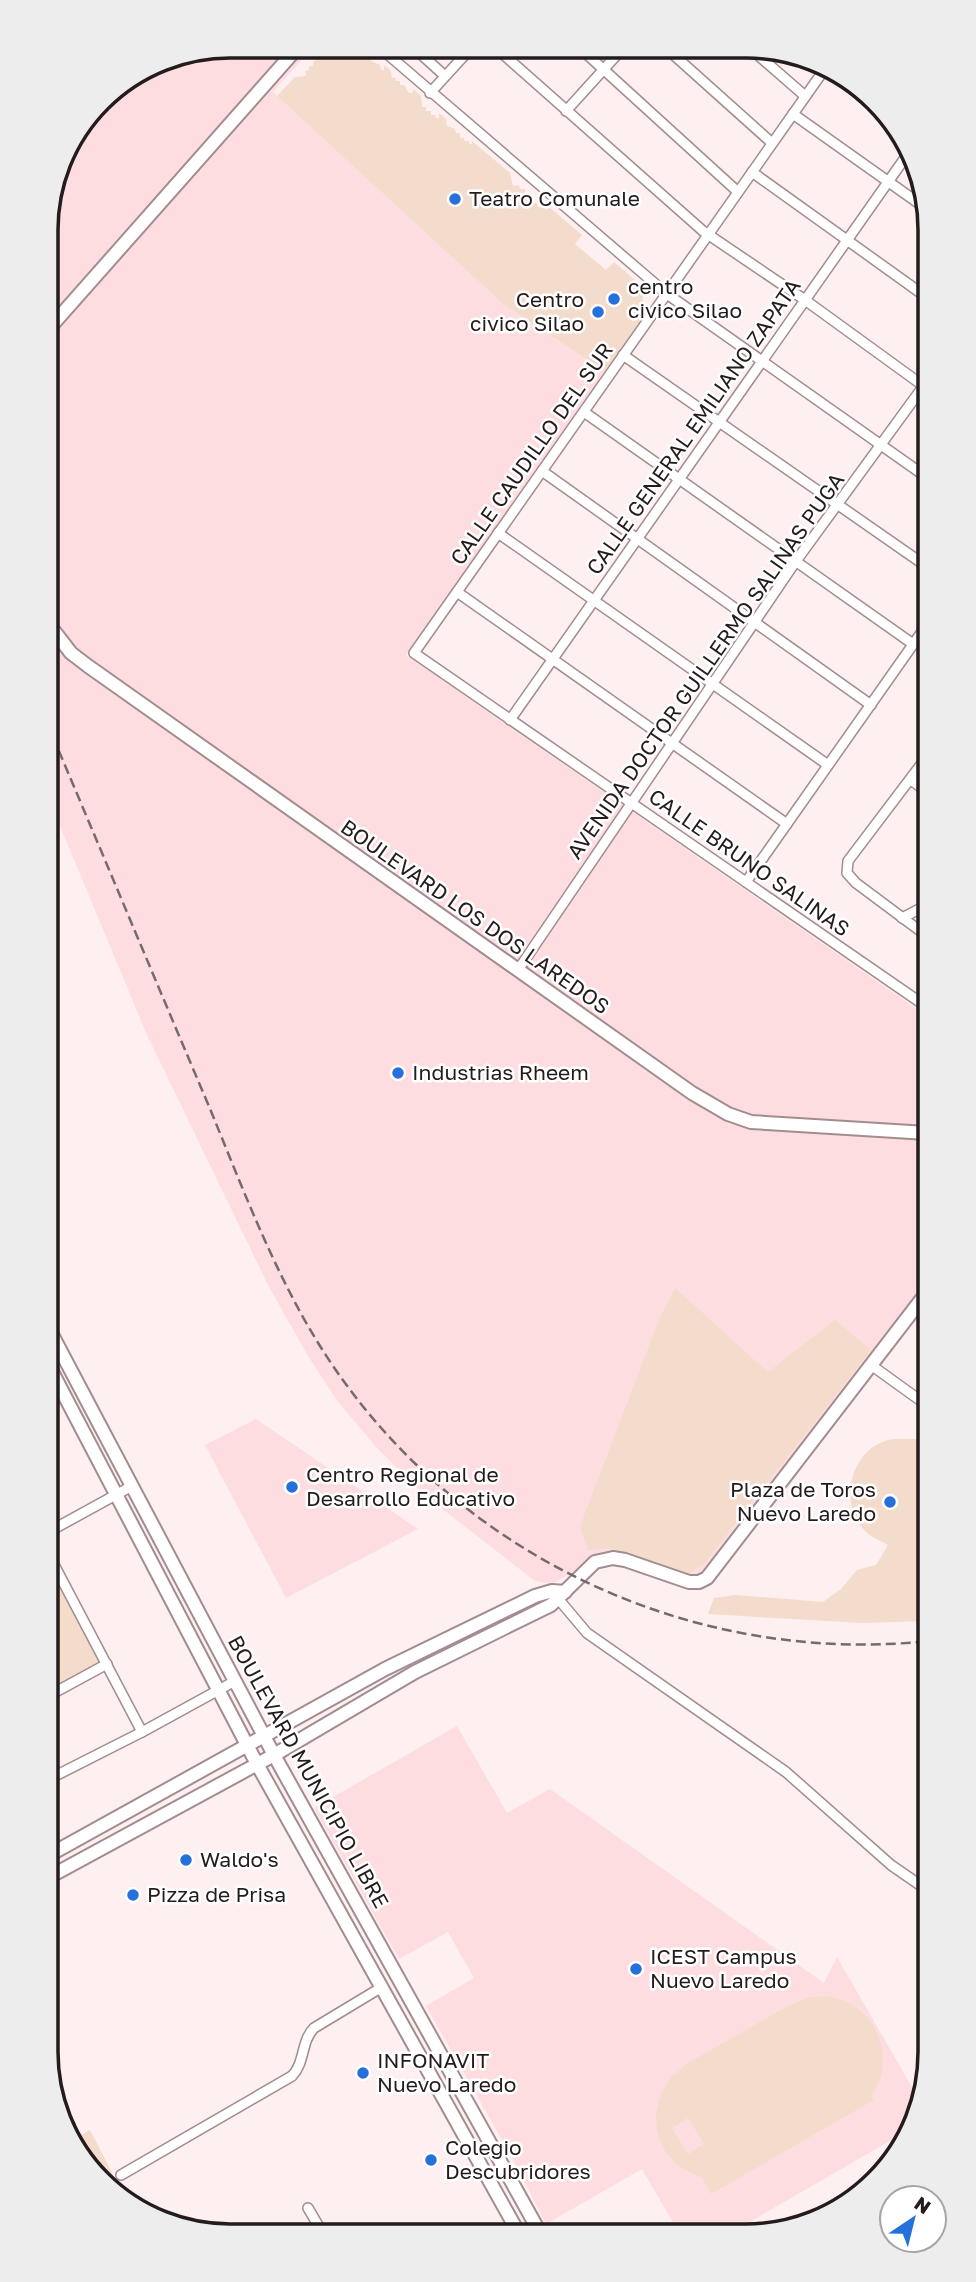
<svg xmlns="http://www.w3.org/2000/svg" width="976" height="2282" viewBox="0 0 976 2282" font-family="'Golos Text',sans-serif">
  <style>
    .built { fill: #fedde0 }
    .green { fill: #f4dccc; fill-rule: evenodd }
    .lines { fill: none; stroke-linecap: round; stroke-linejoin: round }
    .street-casing { stroke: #a28c8e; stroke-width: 12 }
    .secondary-casing { stroke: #a28c8e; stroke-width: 16 }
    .street { stroke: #fff; stroke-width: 9 }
    .secondary { stroke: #fff; stroke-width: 12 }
    .rail { stroke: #766a6b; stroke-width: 2.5; stroke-dasharray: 10 5; stroke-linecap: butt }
    .poi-dot { fill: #2570db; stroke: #fff; stroke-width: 2.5 }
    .labels { text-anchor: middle; stroke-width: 5; stroke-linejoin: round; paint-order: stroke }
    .poi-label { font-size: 21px; fill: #241b1c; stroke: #fff; text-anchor: start }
    .street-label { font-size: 21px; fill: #241b1c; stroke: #fff }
    .rim { fill: none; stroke: #241b1c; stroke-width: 3.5 }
  </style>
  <rect width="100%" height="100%" fill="#feeff0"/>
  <!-- built -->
  <g class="built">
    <polygon points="230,46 314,46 273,92 504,305 609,374 406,655 927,1016 928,1283 700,1585 595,1558 552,1584 535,1581 427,1497 378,1449 338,1402 308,1356 268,1285 147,1035 48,797 46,217 64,149 108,92 160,59"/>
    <polygon points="256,1419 418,1529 286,1598 205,1445"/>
    <polygon points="457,1726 507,1813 550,1789 824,1983 837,1957 921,2103 914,2127 734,2231 678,2231 642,2169 546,2224 515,2163 426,2006 474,1978 448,1932 399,1959 314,1808"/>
  </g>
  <!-- green -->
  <g class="green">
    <polygon points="323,46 362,46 363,54 367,54 367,58 371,57 371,61 380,65 381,70 384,70 384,65 391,71 392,78 395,77 396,81 400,81 400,85 404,85 409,93 413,93 413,89 421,96 422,107 426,107 426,111 431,111 431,115 435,115 436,118 439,118 439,113 446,119 447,126 455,129 456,133 460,133 460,138 464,138 464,141 469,141 469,144 472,144 472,141 510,173 513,186 519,185 520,189 525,189 525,194 529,194 530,198 534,198 534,203 537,203 538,207 541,207 541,200 582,235 575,244 606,270 614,262 642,286 644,322 609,374 504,305 277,96 295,77 306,76 305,71 309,70 309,66 313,66 313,62 321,57 321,53 316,54"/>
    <polygon points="675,1288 768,1372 835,1320 871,1350 704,1564 688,1574 607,1548 588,1551 580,1526 660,1317"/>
    <path d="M915,1439L928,1444L929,1621L862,1623L708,1614L714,1598L736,1595L823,1602L841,1589L857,1570L876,1565L888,1545C881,1541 871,1537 865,1531C838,1504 850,1450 888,1440C896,1438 907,1439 915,1439Z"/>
    <polygon points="50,1557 107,1664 50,1695"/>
    <path d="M810,1997C817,1997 825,1996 832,1997C868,2004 890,2041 881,2076C879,2083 875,2089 872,2096L874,2100L711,2194L702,2178L678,2166L665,2151L657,2132L656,2113L661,2093L671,2077L688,2063L786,2007ZM688,2118L704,2144L688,2154L672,2128Z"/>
    <polygon points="90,2130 124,2196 100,2183 75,2139"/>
  </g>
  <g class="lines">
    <defs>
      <g id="street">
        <polyline points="378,46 667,294 925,476"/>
        <polyline points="413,47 445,76"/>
        <polyline points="495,47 703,231 805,300 925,387"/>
        <polyline points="580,48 738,192"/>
        <polyline points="666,48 772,143"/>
        <polyline points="751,49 805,96"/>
        <polyline points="824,70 414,653 927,1007"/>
        <polyline points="430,93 472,47"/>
        <polyline points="566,111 623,48"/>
        <polyline points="793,114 924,207"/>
        <polyline points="752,172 925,296"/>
        <polyline points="623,355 926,566"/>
        <polyline points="584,412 913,644"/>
        <polyline points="542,471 871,705"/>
        <polyline points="498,533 828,765"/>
        <polyline points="457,592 787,824"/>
        <polyline points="925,648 926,649"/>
        <polyline points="510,720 907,155"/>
        <polyline points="926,758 848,861 847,873 856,883 927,936"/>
        <polyline points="911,780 926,791"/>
        <polyline points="746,882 926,626"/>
        <polyline points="902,918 927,905"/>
        <polyline points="518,970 796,561 925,384"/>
        <polyline points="919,1303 928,1311"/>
        <polyline points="871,1365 928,1406"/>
        <polyline points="50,1531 132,1486"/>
        <polyline points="50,1557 142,1732"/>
        <polyline points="555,1595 587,1633 786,1772 891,1865 930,1892"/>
        <polyline points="50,1695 107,1664"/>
        <polyline points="51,1778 142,1732 235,1681"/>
        <polyline points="68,2127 70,2125"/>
        <path d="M121,2175L292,2076C305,2063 301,2041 314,2028L382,1987"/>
        <polyline points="308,2208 322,2232"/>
      </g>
      <g id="secondary">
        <polyline points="46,332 299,46"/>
        <polyline points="47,622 71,653 88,666 692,1093 728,1114 751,1122 927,1133"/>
        <polyline points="49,1329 274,1755 539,2231"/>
        <polyline points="49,1366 257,1764 518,2232"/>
        <polyline points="51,1854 385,1669 535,1596 552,1591 565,1592"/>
        <polyline points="51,1876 274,1755 415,1672 551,1605 595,1562 613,1558 625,1560 689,1582 699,1582 707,1578 928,1291"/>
      </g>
    </defs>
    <!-- street casing -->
    <use href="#street" class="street-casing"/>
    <!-- secondary casing -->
    <use href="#secondary" class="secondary-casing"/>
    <!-- street -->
    <use href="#street" class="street"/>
    <!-- secondary -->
    <use href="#secondary" class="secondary"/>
    <!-- rail -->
    <path class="rail" d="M47,723C101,850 154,977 208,1104C244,1191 278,1284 331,1363C462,1558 695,1666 929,1641"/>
  </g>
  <!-- markers -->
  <g class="poi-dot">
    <circle cx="455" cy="199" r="7"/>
    <circle cx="614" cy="299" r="7"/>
    <circle cx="598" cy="312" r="7"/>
    <circle cx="398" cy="1073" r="7"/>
    <circle cx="292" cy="1487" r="7"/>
    <circle cx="890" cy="1502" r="7"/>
    <circle cx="186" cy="1860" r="7"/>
    <circle cx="133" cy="1895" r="7"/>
    <circle cx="636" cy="1969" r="7"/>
    <circle cx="363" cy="2073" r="7"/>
    <circle cx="431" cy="2160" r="7"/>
  </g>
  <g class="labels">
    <!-- poi labels -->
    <g class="poi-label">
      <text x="469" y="206">Teatro Comunale</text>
      <text x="628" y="294">centro<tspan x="628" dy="24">civico Silao</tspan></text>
      <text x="584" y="307" text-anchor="end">Centro<tspan x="584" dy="24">civico Silao</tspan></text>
      <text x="412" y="1080">Industrias Rheem</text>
      <text x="306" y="1482">Centro Regional de<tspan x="306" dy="24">Desarrollo Educativo</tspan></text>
      <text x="876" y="1497" text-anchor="end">Plaza de Toros<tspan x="876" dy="24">Nuevo Laredo</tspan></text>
      <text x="200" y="1867">Waldo's</text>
      <text x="147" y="1902">Pizza de Prisa</text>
      <text x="650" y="1964">ICEST Campus<tspan x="650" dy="24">Nuevo Laredo</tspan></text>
      <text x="377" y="2068">INFONAVIT<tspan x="377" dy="24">Nuevo Laredo</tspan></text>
      <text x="445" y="2155">Colegio<tspan x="445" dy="24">Descubridores</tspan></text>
    </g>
    <!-- street labels -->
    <g class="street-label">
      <text transform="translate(694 427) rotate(-55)" y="7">CALLE GENERAL EMILIANO ZAPATA</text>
      <text transform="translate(532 454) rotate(-55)" y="7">CALLE CAUDILLO DEL SUR</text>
      <text transform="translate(706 666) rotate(-55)" y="7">AVENIDA DOCTOR GUILLERMO SALINAS PUGA</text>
      <text transform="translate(749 863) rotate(35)" y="7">CALLE BRUNO SALINAS</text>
      <text transform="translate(475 917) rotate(35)" y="7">BOULEVARD LOS DOS LAREDOS</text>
      <text transform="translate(308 1772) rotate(61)" y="7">BOULEVARD MUNICIPIO LIBRE</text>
    </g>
  </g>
  <!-- crop -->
  <path d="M0 0H976V2282H0ZM230 58H746A172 172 0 0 1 918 230V2052A172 172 0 0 1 746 2224H230A172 172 0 0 1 58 2052V230A172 172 0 0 1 230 58Z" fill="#ededed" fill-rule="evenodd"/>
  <path class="rim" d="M230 58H746A172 172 0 0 1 918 230V2052A172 172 0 0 1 746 2224H230A172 172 0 0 1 58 2052V230A172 172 0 0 1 230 58Z"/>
  <!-- north arrow -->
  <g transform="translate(913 2219) rotate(35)"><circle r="33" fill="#ffffff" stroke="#a7a4a4" stroke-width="2"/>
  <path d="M0-5L12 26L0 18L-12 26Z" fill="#2570db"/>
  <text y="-10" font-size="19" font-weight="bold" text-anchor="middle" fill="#241b1c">N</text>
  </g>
</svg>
